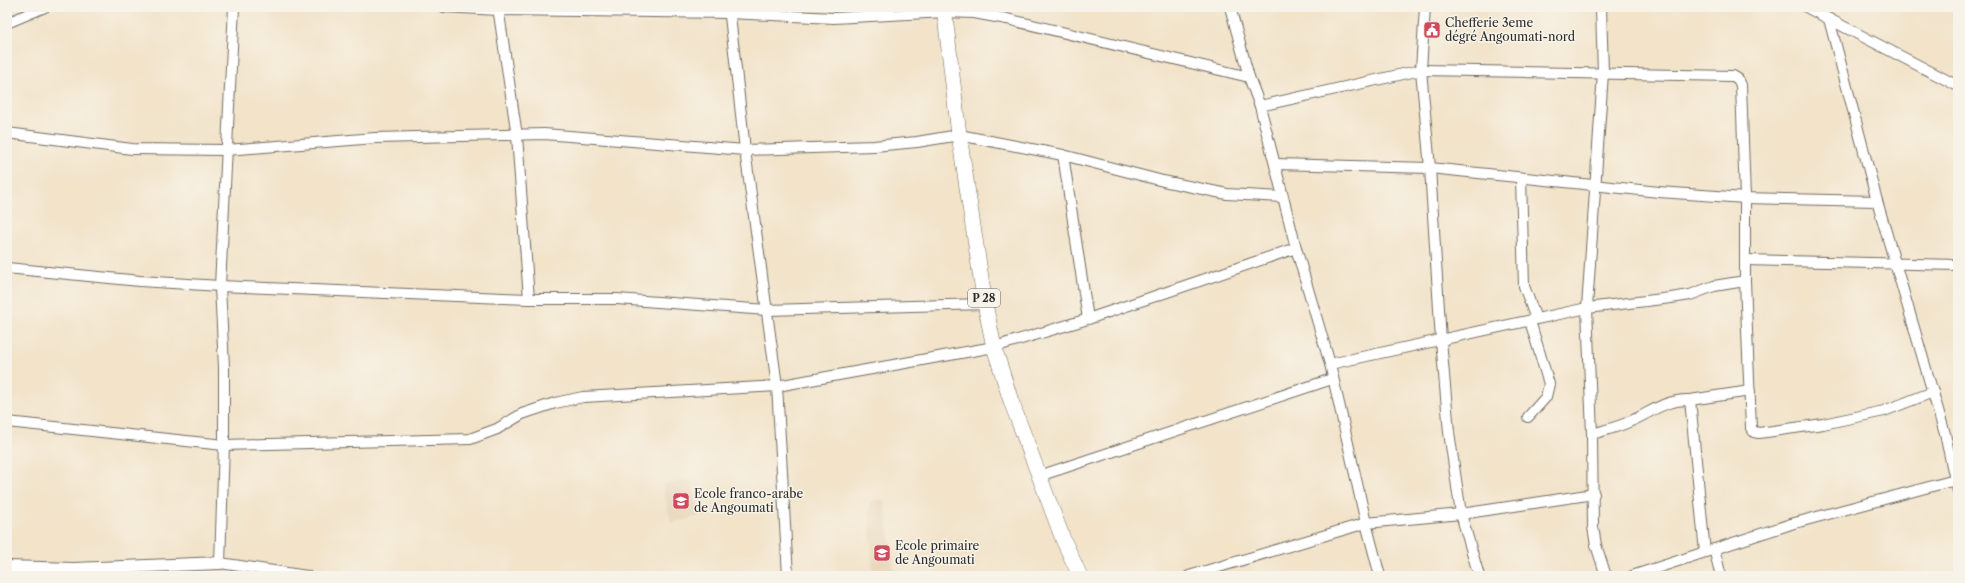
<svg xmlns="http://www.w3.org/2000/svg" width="1965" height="583" viewBox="0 0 1965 583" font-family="'Libre Caslon Text',serif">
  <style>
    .built { fill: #e7d5b7 }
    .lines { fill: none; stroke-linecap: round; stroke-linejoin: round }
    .minor-casing { stroke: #716b62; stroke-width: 12 }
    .tertiary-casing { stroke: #716b62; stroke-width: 14 }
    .primary-casing { stroke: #716b62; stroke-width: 16 }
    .minor { stroke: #fff; stroke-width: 10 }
    .tertiary { stroke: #fff; stroke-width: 12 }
    .primary { stroke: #fff; stroke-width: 15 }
    .labels { text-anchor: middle; stroke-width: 3; stroke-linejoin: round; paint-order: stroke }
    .shield { fill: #f7f3e8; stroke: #686764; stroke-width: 1 }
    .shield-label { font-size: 11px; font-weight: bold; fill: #2b2b2b }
    .poi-label { font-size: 12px; fill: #2b2b2b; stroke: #f7f3e8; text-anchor: start }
  </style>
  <rect width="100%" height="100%" fill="#f7f3e8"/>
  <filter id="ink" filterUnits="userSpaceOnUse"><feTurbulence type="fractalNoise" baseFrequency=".025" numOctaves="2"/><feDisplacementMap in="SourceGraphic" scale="8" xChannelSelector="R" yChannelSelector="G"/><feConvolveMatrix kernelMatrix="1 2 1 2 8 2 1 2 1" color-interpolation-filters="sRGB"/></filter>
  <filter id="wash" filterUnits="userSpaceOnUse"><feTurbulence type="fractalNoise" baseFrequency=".012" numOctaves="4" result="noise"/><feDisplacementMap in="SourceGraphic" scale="16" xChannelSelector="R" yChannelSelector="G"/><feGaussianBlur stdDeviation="0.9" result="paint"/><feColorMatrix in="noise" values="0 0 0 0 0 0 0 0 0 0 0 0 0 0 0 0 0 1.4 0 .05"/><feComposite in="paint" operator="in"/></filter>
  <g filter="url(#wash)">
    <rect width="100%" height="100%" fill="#f2e3c9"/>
    <!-- built -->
    <g class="built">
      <polygon points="690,479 700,516 671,523 663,485"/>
      <polygon points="877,500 885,501 895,576 873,576 869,511 870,502"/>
    </g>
  </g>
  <g filter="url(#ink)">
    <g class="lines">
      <defs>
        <g id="minor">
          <polyline points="234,7 220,286 224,367 224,445 220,563 307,576"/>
          <polyline points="444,7 498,10 729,13 834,18 945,12 974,13 1007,19 1249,77"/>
          <polyline points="498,7 517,136 529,299"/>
          <polyline points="729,7 745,150 777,386 788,576"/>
          <polyline points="1230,7 1249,77 1260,106 1296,248 1330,364 1366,523 1380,576"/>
          <polyline points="1425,7 1421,70 1430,168 1441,340 1449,432 1461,514 1479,576"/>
          <polyline points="1601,7 1603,73 1587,308 1592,434 1593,527 1596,545 1606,576"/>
          <polyline points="1806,7 1958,86"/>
          <polyline points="7,23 45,7"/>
          <polyline points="1260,106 1421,70 1733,76 1738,79 1741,85 1745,198 1745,281 1714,286 1690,295 1671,298 1587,308 1330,364"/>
          <polyline points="7,133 132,149 226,150 375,138 544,134 745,150 874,146 917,142 959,135 1063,155 1163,181 1227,194 1283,197"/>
          <polyline points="1063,155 1088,319"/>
          <polyline points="1275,164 1430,168 1659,192 1745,198 1877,201"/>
          <polyline points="1521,178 1524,286 1536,319"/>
          <polyline points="1746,260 1958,265"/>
          <polyline points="7,268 140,281 220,286 529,299 617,299 767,310 985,304"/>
          <polyline points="1745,281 1751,428 1754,432 1759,433 1823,424 1884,411 1933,392"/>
          <polyline points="1690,400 1750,391"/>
          <polyline points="1528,417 1546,397 1549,384 1530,321"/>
          <polyline points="7,422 224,445 470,439 497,429 522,414 555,403 583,397 777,386 994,347 1088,319 1296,248"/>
          <path d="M1592,434C1605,430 1619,427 1631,421C1652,412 1666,399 1690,400L1705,552"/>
          <polyline points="1039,476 1332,379"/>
          <polyline points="1955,480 1958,491"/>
          <polyline points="1714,549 1721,576"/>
          <polyline points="39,576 60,572"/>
          <polyline points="1189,576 1366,523 1461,514 1594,494"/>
          <polyline points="1632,576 1791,524 1955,480 1945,434 1877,201 1829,19"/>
        </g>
        <polyline id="tertiary" points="7,567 74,569 220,563"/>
        <polyline id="primary" points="944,7 959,135 985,304 994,347 1011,401 1063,539 1080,576"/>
      </defs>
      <!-- minor casing -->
      <use href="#minor" class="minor-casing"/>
      <!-- tertiary casing -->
      <use href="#tertiary" class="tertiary-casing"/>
      <!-- primary casing -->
      <use href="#primary" class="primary-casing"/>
      <!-- minor -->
      <use href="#minor" class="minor"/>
      <!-- tertiary -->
      <use href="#tertiary" class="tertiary"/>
      <!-- primary -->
      <use href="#primary" class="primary"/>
    </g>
  </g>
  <!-- icons -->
  <defs>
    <symbol id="civic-square" viewBox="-11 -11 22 22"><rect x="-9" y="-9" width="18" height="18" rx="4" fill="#d1495b" stroke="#f7f3e8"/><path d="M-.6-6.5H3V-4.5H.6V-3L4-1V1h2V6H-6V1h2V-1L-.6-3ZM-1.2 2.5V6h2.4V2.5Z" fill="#fff"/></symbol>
    <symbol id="school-square" viewBox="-11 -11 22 22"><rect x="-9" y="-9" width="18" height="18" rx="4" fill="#d1495b" stroke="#f7f3e8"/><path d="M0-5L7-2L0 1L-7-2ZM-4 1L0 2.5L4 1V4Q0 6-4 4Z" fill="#fff"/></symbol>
  </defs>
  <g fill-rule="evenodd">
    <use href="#civic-square" x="1422" y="20" width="20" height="20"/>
    <use href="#school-square" x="671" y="491" width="20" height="20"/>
    <use href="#school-square" x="872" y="543" width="20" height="20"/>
  </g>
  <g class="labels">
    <!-- shield labels -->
    <rect class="shield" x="968" y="289" width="32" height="18" rx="3"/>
    <g class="shield-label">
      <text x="984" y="302">P 28</text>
    </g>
    <!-- poi labels -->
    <g class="poi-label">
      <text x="1445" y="27">Chefferie 3eme<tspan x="1445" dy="14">dégré Angoumati-nord</tspan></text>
      <text x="694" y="498">Ecole franco-arabe<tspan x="694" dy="14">de Angoumati</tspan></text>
      <text x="895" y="550">Ecole primaire<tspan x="895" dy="14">de Angoumati</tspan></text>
    </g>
  </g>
  <!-- margin -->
  <rect width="1965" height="583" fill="none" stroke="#f7f3e8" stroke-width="24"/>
</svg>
